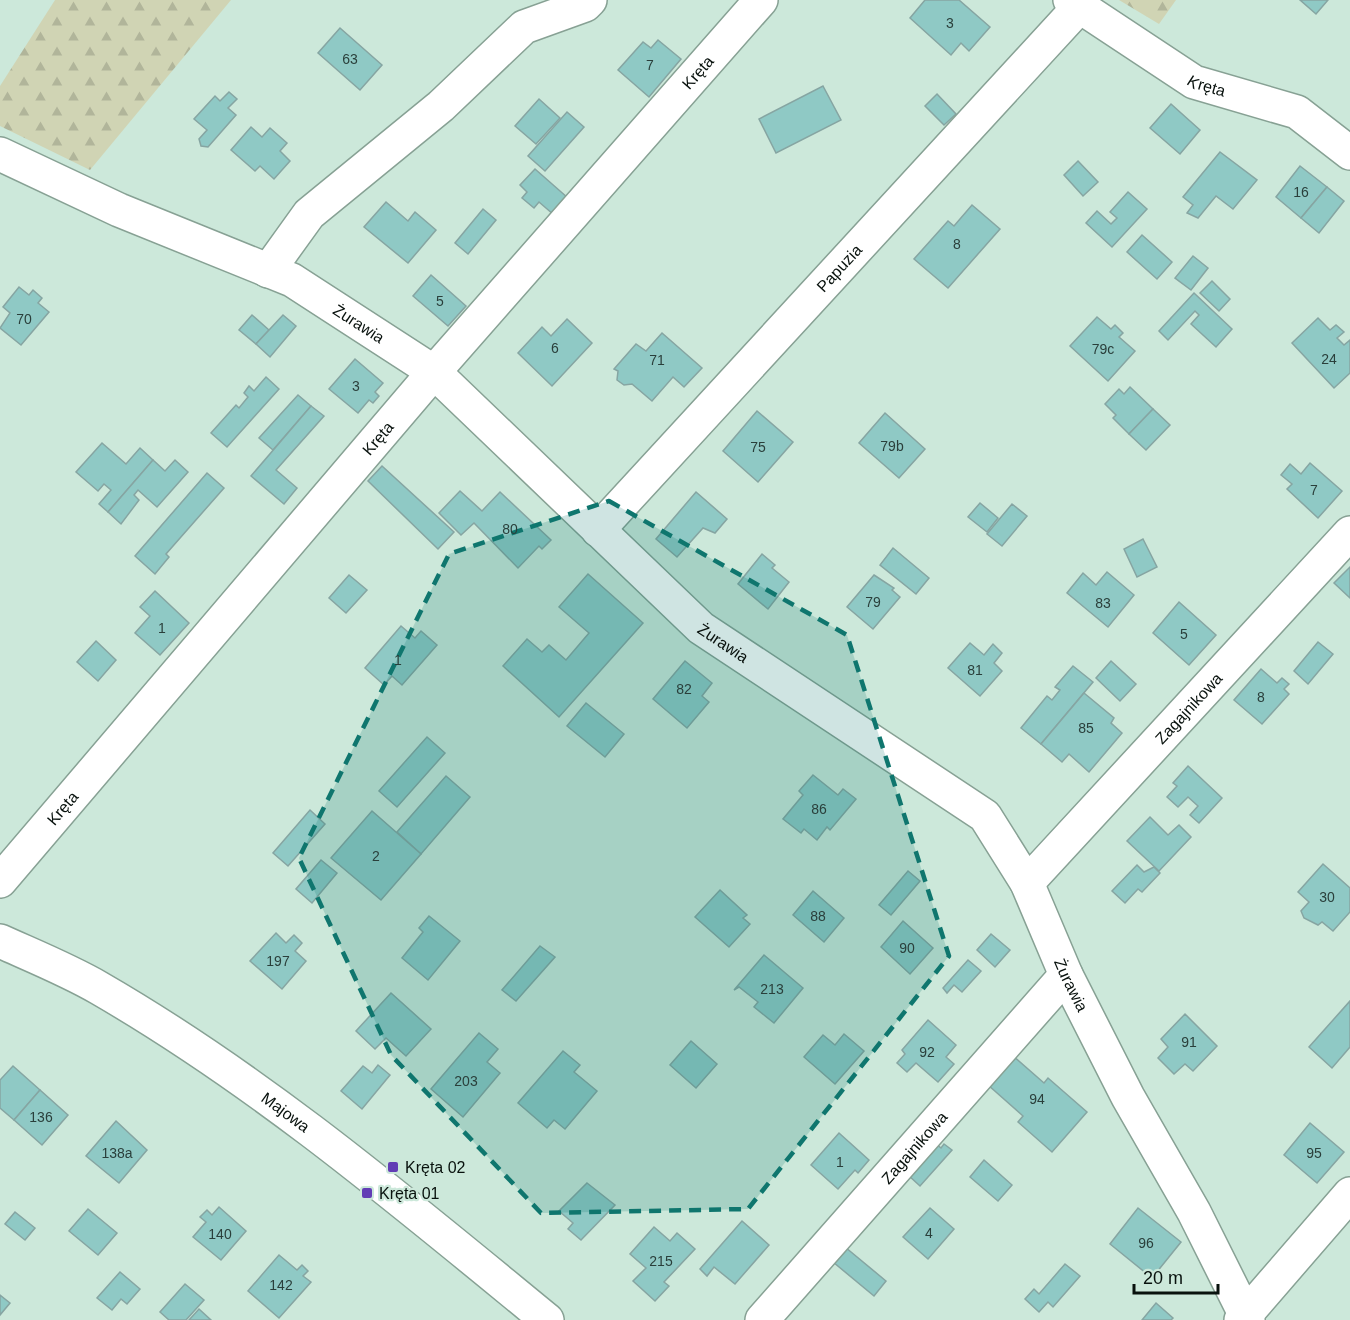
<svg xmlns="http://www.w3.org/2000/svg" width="1350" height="1320" viewBox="0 0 1350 1320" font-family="Arial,sans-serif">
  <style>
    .forest { fill: url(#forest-firs) }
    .building { fill: #8fc9c5; stroke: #86a5a2; stroke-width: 1.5 }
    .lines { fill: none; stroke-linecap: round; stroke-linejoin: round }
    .minor-casing { stroke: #87a194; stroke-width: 36 }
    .minor { stroke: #fff; stroke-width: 33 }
    .marked { fill: #0f766e; fill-opacity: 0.2; stroke: #0f766e; stroke-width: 4.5; stroke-dasharray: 12 8; stroke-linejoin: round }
    .poi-dot { fill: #623db5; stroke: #cce8da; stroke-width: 2 }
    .labels { text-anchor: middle; stroke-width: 4.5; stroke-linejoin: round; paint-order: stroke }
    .number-label { font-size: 14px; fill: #2a3f3b }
    .street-label { font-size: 16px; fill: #08110d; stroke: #cce8da }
    .poi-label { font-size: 16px; fill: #08110d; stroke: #cce8da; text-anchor: start }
  </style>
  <defs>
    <pattern id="forest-firs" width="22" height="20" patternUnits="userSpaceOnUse" patternTransform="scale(1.5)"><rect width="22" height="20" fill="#d0d4b4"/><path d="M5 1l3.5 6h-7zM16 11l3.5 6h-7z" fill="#b1b59a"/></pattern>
  </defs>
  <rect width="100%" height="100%" fill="#cce8da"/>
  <!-- forest -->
  <g class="forest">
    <polygon points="55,0 231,0 90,170 0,126 0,86"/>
    <polygon points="1119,0 1176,0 1159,24"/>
  </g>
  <!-- building -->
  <g class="building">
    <polygon points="925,0 959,0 990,27 969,51 961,43 951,55 910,18"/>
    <polygon points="1300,0 1328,0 1316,14"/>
    <polygon points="340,28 382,65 360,90 318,53"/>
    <polygon points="658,40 681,59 649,97 618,70 643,42 651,48"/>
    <polygon points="823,86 841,120 776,153 759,119"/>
    <polygon points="229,92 237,99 228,108 236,115 208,147 201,146 199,139 207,130 194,119 215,96 220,101"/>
    <polygon points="937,94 956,114 944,125 925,106"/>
    <polygon points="539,99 560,118 536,144 515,126"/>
    <polygon points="1171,104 1200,130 1180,154 1150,128"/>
    <polygon points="567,112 584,127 545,171 528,156"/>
    <polygon points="251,127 262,137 270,128 287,143 280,151 290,161 274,179 260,166 255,171 231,150"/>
    <polygon points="1220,152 1257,180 1233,209 1216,196 1198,218 1187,213 1193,205 1183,197"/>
    <polygon points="1078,161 1098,182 1083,196 1064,175"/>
    <polygon points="1300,166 1327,187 1301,218 1276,197"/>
    <polygon points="535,169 568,198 554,215 539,202 534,208 522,198 527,192 520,185"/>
    <polygon points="1327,187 1344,201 1319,233 1301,218"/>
    <polygon points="1128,192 1147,209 1112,247 1086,223 1097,211 1111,224 1117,218 1110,212"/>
    <polygon points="386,202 408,221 415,212 436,230 408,263 364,227"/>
    <polygon points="972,205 1000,229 948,288 914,259 948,221 954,226"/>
    <polygon points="483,209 496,220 468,254 455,243"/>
    <polygon points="1142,235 1172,262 1157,279 1127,252"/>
    <polygon points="1193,256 1208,268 1191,290 1175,278"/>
    <polygon points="431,275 466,306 448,326 413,296"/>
    <polygon points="1212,281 1230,299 1219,311 1200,293"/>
    <polygon points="19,287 29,295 33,290 42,298 38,303 49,312 21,345 0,328 10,313 3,307"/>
    <polygon points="1194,293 1232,329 1216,347 1191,324 1199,315 1195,311 1168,340 1159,331"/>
    <polygon points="252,315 269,330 256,344 239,330"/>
    <polygon points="283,315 296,326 270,357 256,344"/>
    <polygon points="1097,317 1111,329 1115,325 1123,333 1119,337 1135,351 1108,381 1070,346"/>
    <polygon points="1318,318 1330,330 1336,325 1344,332 1337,338 1344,345 1350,340 1350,373 1334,388 1292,343"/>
    <polygon points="567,319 592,343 552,386 518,353 542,327 551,336"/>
    <polygon points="662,333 702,368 684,387 673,377 652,401 632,384 624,385 617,380 618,371 614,369 636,344 646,351"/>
    <polygon points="355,359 383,383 375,392 379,396 373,403 369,400 358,413 329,389"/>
    <polygon points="266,377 279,389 227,447 211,433 236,405 239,408 248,397 244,393 249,386 254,391"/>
    <polygon points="1130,387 1153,409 1129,434 1113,418 1116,415 1105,404 1119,389 1124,394"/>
    <polygon points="298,395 311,406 273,450 259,438"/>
    <polygon points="311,406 324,416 276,470 297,488 284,504 251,476"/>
    <polygon points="1153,409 1170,425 1146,450 1129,434"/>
    <polygon points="757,411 793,442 758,482 723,451"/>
    <polygon points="885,413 925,449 899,478 859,443"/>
    <polygon points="102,443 126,464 140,448 153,460 108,512 99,504 111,490 104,484 98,491 76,472"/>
    <polygon points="153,460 165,471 175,460 188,472 157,507 138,490 134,495 139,500 121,524 108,512"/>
    <polygon points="1310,463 1342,491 1318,518 1287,489 1292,484 1281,475 1290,464 1301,474"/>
    <polygon points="382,466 454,532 438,549 368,481"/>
    <polygon points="207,473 224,488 166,554 169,557 155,574 135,556"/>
    <polygon points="460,491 482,511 500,492 551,540 542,549 539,546 518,568 474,523 461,535 439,513"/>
    <polygon points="696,492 727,519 715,533 703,528 677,557 656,539"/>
    <polygon points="980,503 998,518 987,532 968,517"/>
    <polygon points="1012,504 1027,516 1002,546 987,534"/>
    <polygon points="1143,539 1157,567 1137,577 1124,549"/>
    <polygon points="893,548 929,578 916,594 880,565"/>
    <polygon points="762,554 775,565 772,568 789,582 768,609 738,584"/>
    <polygon points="1350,567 1350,598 1334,583"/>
    <polygon points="1107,572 1134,595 1108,627 1067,593 1083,573 1096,585"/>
    <polygon points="588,574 643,623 559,717 503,666 527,639 542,652 549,645 566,660 589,633 559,607"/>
    <polygon points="349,575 367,590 346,613 329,598"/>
    <polygon points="874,575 894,588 892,590 900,597 873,629 847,607"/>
    <polygon points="155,591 189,623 160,655 135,633 150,616 140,607"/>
    <polygon points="1179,602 1216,635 1189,665 1153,633"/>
    <polygon points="401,626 415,638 421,631 437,645 402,685 392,676 384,685 365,668"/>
    <polygon points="96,641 116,660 98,681 77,662"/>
    <polygon points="1318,642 1333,654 1308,684 1294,671"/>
    <polygon points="970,643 984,655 993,644 1002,653 994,663 1002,671 980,696 948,668"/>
    <polygon points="685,661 712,683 702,696 709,702 687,728 653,699"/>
    <polygon points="1111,661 1136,684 1120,701 1096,678"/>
    <polygon points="1073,666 1093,682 1041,744 1021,728 1047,696 1052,700 1060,690 1055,687"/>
    <polygon points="1261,669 1277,683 1282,678 1289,684 1284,689 1289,694 1262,724 1234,700"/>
    <polygon points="1084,693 1114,718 1111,723 1122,733 1089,772 1069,754 1062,762 1041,744"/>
    <polygon points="586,703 624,734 605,757 567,726"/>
    <polygon points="427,737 445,753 397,807 379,791"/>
    <polygon points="1188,766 1222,798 1199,823 1190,815 1198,806 1188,797 1178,807 1167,797 1177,786 1173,783"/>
    <polygon points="813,775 838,795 843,789 856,799 830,830 827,827 817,840 804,829 801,833 783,819 803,795 799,791"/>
    <polygon points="446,776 470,797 421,854 397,832"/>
    <polygon points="310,810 325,824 288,866 273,853"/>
    <polygon points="372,811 421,854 381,900 331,858"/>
    <polygon points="1150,817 1168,835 1179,825 1191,837 1159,871 1127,841"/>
    <polygon points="321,860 337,873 312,903 296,889"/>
    <polygon points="1323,864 1350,888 1350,912 1333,931 1322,922 1318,925 1304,918 1301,911 1309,902 1298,892"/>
    <polygon points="1137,865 1144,872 1154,867 1160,873 1142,892 1138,889 1125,903 1112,891"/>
    <polygon points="908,871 920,881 891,915 879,905"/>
    <polygon points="720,890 747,915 743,918 750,924 729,947 695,917"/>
    <polygon points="813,891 844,918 824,942 793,915"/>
    <polygon points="429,916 460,941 428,980 402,958 423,932 419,928"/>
    <polygon points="903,921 933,948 910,974 881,947"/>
    <polygon points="276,933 286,943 294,935 302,943 295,951 306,961 282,989 250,961"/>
    <polygon points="991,934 1010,950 995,967 977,950"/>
    <polygon points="540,946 555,957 516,1001 502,990"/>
    <polygon points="764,955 803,988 774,1023 754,1007 758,1002 739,987 734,990"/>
    <polygon points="968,960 981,971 962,992 954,985 947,993 943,988"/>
    <polygon points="391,993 431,1029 406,1056 386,1038 375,1049 356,1031"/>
    <polygon points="1350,1001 1350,1047 1332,1068 1309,1047"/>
    <polygon points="1185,1014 1217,1046 1193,1071 1185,1064 1174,1074 1158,1058 1168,1047 1161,1039"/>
    <polygon points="928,1020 956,1045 946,1057 954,1064 938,1082 916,1063 907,1072 897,1063 905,1054 902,1050"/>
    <polygon points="479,1033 498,1049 487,1062 500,1073 463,1117 431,1089"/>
    <polygon points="844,1034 864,1051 835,1084 804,1057 823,1035 835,1045"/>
    <polygon points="691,1041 717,1064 696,1088 670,1065"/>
    <polygon points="563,1051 580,1065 574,1072 597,1091 565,1129 554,1120 547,1128 518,1103"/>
    <polygon points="1013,1056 1044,1083 1048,1078 1087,1112 1052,1152 1018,1122 1023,1116 988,1085"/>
    <polygon points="378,1065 390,1075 362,1109 341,1091 363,1066 372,1073"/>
    <polygon points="13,1066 40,1090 14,1120 0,1108 0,1080"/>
    <polygon points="40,1090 68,1115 42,1145 14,1120"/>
    <polygon points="116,1121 147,1150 119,1183 86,1156"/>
    <polygon points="1310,1123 1344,1152 1317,1183 1284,1155"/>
    <polygon points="839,1133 869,1160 858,1173 855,1170 838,1189 811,1165"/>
    <polygon points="935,1143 941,1148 944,1144 952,1150 920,1186 908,1175"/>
    <polygon points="984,1160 1012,1185 998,1201 970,1177"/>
    <polygon points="587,1183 615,1205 581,1240 568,1229 573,1223 559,1211"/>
    <polygon points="219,1207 246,1231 221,1260 193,1237 206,1222 200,1217 207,1210 212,1215"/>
    <polygon points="930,1208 954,1229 928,1259 903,1237"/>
    <polygon points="1138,1208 1181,1242 1152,1278 1110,1244"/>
    <polygon points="88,1209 117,1233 98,1255 69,1231"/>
    <polygon points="15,1212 35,1228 25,1240 5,1224"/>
    <polygon points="742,1221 769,1245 735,1284 714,1267 707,1276 700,1269"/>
    <polygon points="654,1227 670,1241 677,1233 695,1249 664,1282 669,1286 655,1301 633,1281 646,1268 630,1254"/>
    <polygon points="845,1247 886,1281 874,1296 833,1262"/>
    <polygon points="279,1255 297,1270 302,1265 308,1271 303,1276 311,1282 279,1318 248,1291"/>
    <polygon points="1065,1264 1080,1276 1053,1307 1048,1302 1039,1312 1025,1299 1034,1289 1039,1294"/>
    <polygon points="120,1272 140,1289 127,1304 121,1299 112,1310 97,1298"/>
    <polygon points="185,1284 204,1300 186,1320 169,1320 160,1312"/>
    <polygon points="0,1295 10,1303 0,1315"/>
    <polygon points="1156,1303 1173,1318 1171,1320 1142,1320"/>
    <polygon points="199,1309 211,1320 189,1320"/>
  </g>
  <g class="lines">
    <defs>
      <g id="minor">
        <path id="s1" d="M1070,0L1194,82L1297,112L1350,153"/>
        <path id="s2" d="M0,154L119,210L292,280L434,372L701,628L985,816L1027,883L1066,975L1128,1097L1194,1212L1248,1320"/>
        <polyline points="268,271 309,214 441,106 524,27 585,5 590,0"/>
        <path id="s3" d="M598,530L1079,7"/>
        <path id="s4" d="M0,881L434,372L761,0"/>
        <path id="s5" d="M1027,883L1350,533"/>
        <path id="s6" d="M0,941C33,956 68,970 99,988C260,1081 403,1202 547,1320"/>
        <path id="s7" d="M762,1320L1066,975"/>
        <polyline points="1241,1320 1350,1194"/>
      </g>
    </defs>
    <!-- minor casing -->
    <use href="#minor" class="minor-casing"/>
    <!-- minor -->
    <use href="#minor" class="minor"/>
  </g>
  <!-- marked area -->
  <path class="marked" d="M609,501L847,635L949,956L748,1209L541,1213L391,1055L299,858L449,554Z"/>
  <!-- markers -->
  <g class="poi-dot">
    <rect x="387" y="1161" width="12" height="12" rx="3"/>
    <rect x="361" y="1187" width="12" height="12" rx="3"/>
  </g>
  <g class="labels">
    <!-- number labels -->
    <g class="number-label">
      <text x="950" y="28">3</text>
      <text x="350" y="64">63</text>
      <text x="650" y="70">7</text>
      <text x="1301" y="197">16</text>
      <text x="957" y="249">8</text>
      <text x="440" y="306">5</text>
      <text x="24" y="324">70</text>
      <text x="555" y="353">6</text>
      <text x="1103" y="354">79c</text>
      <text x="1329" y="364">24</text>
      <text x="657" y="365">71</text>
      <text x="356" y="391">3</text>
      <text x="892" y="451">79b</text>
      <text x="758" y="452">75</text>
      <text x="1314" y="495">7</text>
      <text x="510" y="534">80</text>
      <text x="873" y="607">79</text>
      <text x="1103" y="608">83</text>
      <text x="162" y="633">1</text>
      <text x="1184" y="639">5</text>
      <text x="398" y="665">1</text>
      <text x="975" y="675">81</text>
      <text x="684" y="694">82</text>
      <text x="1261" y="702">8</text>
      <text x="1086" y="733">85</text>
      <text x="819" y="814">86</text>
      <text x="376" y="861">2</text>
      <text x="1327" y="902">30</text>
      <text x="818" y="921">88</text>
      <text x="907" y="953">90</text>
      <text x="278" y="966">197</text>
      <text x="772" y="994">213</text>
      <text x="1189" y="1047">91</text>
      <text x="927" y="1057">92</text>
      <text x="466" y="1086">203</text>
      <text x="1037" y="1104">94</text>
      <text x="41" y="1122">136</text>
      <text x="117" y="1158">138a</text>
      <text x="1314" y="1158">95</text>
      <text x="840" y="1167">1</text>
      <text x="929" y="1238">4</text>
      <text x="220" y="1239">140</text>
      <text x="1146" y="1248">96</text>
      <text x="661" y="1266">215</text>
      <text x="281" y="1290">142</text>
    </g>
    <!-- street labels -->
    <g class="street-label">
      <text dy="6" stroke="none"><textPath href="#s4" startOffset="1068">Kręta</textPath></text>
      <text dy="6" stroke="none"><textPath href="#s1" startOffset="162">Kręta</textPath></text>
      <text dy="6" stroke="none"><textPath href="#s3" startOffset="356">Papuzia</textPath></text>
      <text dy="6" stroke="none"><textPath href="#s2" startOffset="398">Żurawia</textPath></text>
      <text dy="6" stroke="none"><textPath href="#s4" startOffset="582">Kręta</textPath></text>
      <text dy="6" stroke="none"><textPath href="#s2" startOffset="884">Żurawia</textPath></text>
      <text dy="6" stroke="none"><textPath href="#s5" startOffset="238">Zagajnikowa</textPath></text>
      <text dy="6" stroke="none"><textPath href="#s4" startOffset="96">Kręta</textPath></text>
      <text dy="6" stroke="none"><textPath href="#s2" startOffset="1388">Żurawia</textPath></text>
      <text dy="6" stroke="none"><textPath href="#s6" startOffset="334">Majowa</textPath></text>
      <text dy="6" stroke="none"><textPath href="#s7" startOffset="230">Zagajnikowa</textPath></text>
    </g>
    <!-- poi labels -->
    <g class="poi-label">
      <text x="405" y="1173">Kręta 02</text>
      <text x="379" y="1199">Kręta 01</text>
    </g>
  </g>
  <!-- scale -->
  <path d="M1134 1284v9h84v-9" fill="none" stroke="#08110d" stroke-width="3"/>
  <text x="1143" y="1284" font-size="18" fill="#08110d" stroke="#cce8da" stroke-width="4.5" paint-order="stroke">20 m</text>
</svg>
